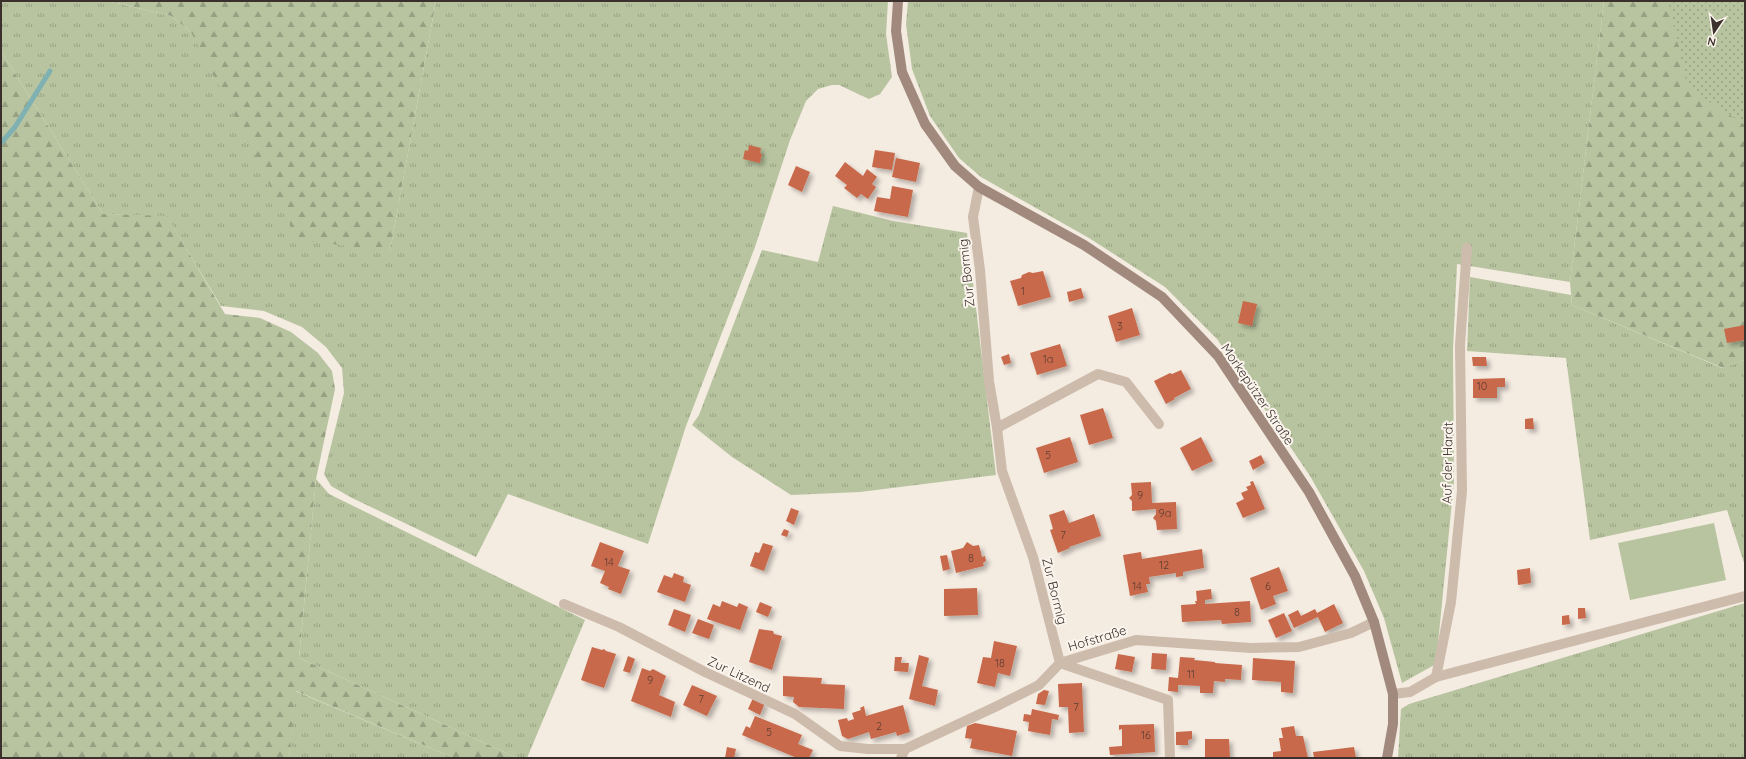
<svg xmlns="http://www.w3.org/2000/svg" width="1746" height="759" viewBox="0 0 1746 759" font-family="Quicksand,sans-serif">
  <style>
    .grass { fill: url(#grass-tufts) }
    .forest { fill: url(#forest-firs) }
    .park { fill: url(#park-dots) }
    .pitch { fill: #b8c4a0 }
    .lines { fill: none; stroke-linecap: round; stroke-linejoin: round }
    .stream { stroke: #7fb0b2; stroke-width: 5 }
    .building { fill: #c8694b; filter: url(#shadow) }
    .street { stroke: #cdbbac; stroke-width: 10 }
    .secondary { stroke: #a18a7d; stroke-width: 10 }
    .labels { text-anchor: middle; stroke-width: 4; stroke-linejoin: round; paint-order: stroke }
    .number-label { font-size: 11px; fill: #5e3e33 }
    .street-label { font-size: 13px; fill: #3b302b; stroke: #fbf5ee }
  </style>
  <defs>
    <pattern id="grass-tufts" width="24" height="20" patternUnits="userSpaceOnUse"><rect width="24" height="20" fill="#b8c4a0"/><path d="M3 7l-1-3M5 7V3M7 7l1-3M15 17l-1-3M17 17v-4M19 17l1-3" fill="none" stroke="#97a083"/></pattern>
    <pattern id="forest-firs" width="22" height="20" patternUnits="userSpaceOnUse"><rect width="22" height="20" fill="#b8c4a0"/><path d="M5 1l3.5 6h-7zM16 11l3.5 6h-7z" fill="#97a083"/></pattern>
    <pattern id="park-dots" width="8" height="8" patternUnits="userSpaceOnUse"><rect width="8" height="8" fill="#b8c4a0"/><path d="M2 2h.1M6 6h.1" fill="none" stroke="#97a083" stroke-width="1.8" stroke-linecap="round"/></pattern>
    <filter id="shadow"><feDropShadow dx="3.5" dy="3.5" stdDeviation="2" flood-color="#0004"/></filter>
  </defs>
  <rect width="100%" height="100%" fill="#f4ebe1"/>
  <!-- grass -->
  <g class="grass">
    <polygon points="1,1 108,1 171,16 191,32 390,251 436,1 888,1 886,34 892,77 880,94 869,99 839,85 832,85 818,89 806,101 790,140 755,247 686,426 648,544 508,494 476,557 352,498 331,486 324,474 344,393 342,368 326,347 302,327 264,311 221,306 167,217 103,214 1,51"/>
    <polygon points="908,1 1604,1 1570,282 1457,264 1453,349 1454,481 1436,664 1402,683 1384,618 1364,571 1310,476 1217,339 1165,287 1089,238 981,177 959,158 930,116 912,69 906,24"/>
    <polygon points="833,206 893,221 967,233 996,475 860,492 791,495 732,457 692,425 699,415 762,250 818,262"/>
    <polygon points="1470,277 1571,295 1572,305 1722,368 1745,360 1745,566 1727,510 1590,540 1566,358 1467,351"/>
    <polygon points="316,479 329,494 585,620 527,758 517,758 299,658"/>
    <polygon points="1745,603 1745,758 1398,758 1401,709 1409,704"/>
    <polygon points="295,691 454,758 289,758"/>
  </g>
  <!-- forest -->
  <g class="forest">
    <polygon points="108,1 436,1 390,251 298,240 191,32 171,16"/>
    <polygon points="1604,1 1745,1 1745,360 1723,368 1572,305 1570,282"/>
    <polygon points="1,51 103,214 167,216 225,314 260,318 291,332 318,353 332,371 335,389 316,479 299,658 517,758 454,758 296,691 289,758 1,758"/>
  </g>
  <!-- park -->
  <polygon class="park" points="1668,1 1745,1 1745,125 1688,88"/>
  <!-- pitch -->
  <polygon class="pitch" points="1714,523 1726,580 1630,600 1618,543"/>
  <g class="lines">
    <!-- stream -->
    <polyline class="stream" points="1,143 15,127 50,71"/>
  </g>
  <!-- building -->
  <g class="building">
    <polygon points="749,145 761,148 760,153 762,154 760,163 743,159 745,150 748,151"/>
    <polygon points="875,150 895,153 892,170 872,167"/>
    <polygon points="896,158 920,163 916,182 892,177"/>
    <polygon points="845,162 863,176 867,169 877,177 872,184 876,187 868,199 861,194 857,198 844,188 847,185 835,176"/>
    <polygon points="796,166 810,172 802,192 788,185"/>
    <polygon points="892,186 913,190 908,217 874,211 877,197 890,199"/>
    <polygon points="1043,271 1051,297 1018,306 1010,281 1021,278 1022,275 1029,272 1033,273"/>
    <polygon points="1081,288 1084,298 1069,302 1067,292"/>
    <polygon points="1243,301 1257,304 1252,326 1238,323"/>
    <polygon points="1132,308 1140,335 1116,342 1108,316"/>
    <polygon points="1745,325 1745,340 1727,343 1724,329"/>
    <polygon points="1060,344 1067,366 1037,375 1030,353"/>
    <polygon points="1009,354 1011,363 1004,365 1001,357"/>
    <polygon points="1472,357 1486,357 1487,366 1473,366"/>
    <polygon points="1181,370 1191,389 1174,398 1175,399 1166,404 1154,381 1170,373 1172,374"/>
    <polygon points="1505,378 1505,387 1497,387 1497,398 1473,398 1473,379"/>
    <polygon points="1103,408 1113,438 1089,445 1080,415"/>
    <polygon points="1533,418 1534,429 1525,429 1525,419"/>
    <polygon points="1070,437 1078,462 1044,473 1036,448"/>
    <polygon points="1201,437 1213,461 1192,471 1180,448"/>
    <polygon points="1261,455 1265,463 1253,470 1249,461"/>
    <polygon points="1253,481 1265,509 1243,518 1236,503 1244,499 1241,493 1248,490 1246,487 1251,485 1250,482"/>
    <polygon points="1151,482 1152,503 1176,502 1177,529 1157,530 1156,521 1153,518 1156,514 1156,509 1132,511 1132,501 1129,498 1132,495 1131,483"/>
    <polygon points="791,508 799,511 794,525 786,521"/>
    <polygon points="1064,510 1069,523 1094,514 1101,536 1069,547 1070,548 1058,553 1050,530 1053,529 1049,515"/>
    <polygon points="784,529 789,531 787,537 781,535"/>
    <polygon points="600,542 624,551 618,566 630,570 621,594 608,589 609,587 600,583 605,571 591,566"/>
    <polygon points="967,542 973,546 979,545 982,557 985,556 986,561 983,563 984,566 956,573 951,551 963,548"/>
    <polygon points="763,543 773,546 764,571 750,566 755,552 759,553"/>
    <polygon points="1202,549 1204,568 1183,572 1183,576 1176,577 1176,573 1149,577 1150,584 1146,584 1148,592 1130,596 1123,555 1141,552 1142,559"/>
    <polygon points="947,555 950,569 943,571 940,556"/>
    <polygon points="1279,567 1288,591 1273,596 1276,604 1261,610 1250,578"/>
    <polygon points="1530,568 1531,583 1518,585 1517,570"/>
    <polygon points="674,573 684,577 683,582 691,585 685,602 657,592 664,575 672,578"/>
    <polygon points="977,588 978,615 944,616 944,589"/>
    <polygon points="1211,589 1212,599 1205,600 1205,604 1250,601 1251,622 1222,624 1221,620 1182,622 1181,605 1196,604 1195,601 1197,601 1196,591"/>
    <polygon points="722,601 737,607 739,603 748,607 740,630 707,619 713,604 720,607"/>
    <polygon points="760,602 772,607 768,617 756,612"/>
    <polygon points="1334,604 1343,623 1325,632 1318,617 1294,628 1288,615 1298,610 1301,616 1315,609 1317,613"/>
    <polygon points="1578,608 1585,608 1586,618 1578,619"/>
    <polygon points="674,609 691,615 685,632 668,625"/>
    <polygon points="1284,613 1292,631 1276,638 1268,620"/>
    <polygon points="1569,615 1570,624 1562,625 1562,616"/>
    <polygon points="698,619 714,625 709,639 692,633"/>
    <polygon points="759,629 773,631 774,634 782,636 772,670 749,662"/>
    <polygon points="994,641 1017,646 1010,676 998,673 995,687 977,683 983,657 991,658"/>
    <polygon points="592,647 602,650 604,649 606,651 616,654 604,688 581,680"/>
    <polygon points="1152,653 1167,654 1166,670 1151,669"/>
    <polygon points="1118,654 1135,657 1132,672 1115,669"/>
    <polygon points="919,655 929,658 922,686 938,690 935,706 909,699"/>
    <polygon points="628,656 635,659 630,673 623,671"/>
    <polygon points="895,657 902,657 901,663 909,663 908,672 894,671"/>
    <polygon points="1180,657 1195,658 1194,660 1215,662 1215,663 1242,665 1241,680 1225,679 1225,682 1214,681 1213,693 1200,693 1200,686 1178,685 1178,692 1168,691 1169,677 1178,678"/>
    <polygon points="1253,658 1295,661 1293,693 1281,692 1281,682 1252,680"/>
    <polygon points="642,668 650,671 653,669 666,676 659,695 675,702 671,717 631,701"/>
    <polygon points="783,676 822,678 821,684 845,685 844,709 799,707 793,702 794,697 783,696"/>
    <polygon points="1082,683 1084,732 1069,733 1068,707 1059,707 1058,684"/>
    <polygon points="692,685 717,696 707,716 683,705"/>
    <polygon points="1044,690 1049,691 1045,705 1036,704 1038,694"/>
    <polygon points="753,698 765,703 760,715 748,709"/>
    <polygon points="903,705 910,732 897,736 896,732 871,739 869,732 848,739 842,736 838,720 847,718 848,721 854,719 852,713 861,710 860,708 864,706 866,716"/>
    <polygon points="1032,709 1059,715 1058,720 1052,719 1050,735 1028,731 1029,722 1023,721 1024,714 1031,715"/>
    <polygon points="755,716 802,735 798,744 813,750 809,758 797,758 742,735 746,726 750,728"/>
    <polygon points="975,723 1017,731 1012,756 970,748 972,739 965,738 967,726"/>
    <polygon points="1154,724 1155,752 1110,755 1109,747 1122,746 1122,729 1119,730 1119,725"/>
    <polygon points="1294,726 1296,736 1303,736 1308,758 1273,758 1273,752 1281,751 1279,738 1283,738 1281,728"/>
    <polygon points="1192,731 1192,739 1188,740 1188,745 1176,745 1176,732"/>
    <polygon points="1205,739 1229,739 1230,758 1205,758"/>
    <polygon points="727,747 736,749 734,758 725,758"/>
    <polygon points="1354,747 1356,758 1314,758 1313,752"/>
  </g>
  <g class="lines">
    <!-- street -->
    <g class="street">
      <polyline points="979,187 973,217 980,270 989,381 997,428 1002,471 1033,557 1060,663 1168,700 1170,758"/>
      <polyline points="997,428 1098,374 1126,382 1159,424"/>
      <polyline points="564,604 619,627 705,672 795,714 840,746 868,749 905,749"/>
      <polyline points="1436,677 1451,602 1462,491 1460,345 1467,248"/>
      <polyline points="1393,694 1410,692 1436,677 1745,596"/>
      <polyline points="901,758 905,749 995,707 1039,685 1060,663 1136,640 1251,648 1299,647 1351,633 1374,622"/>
    </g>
    <!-- secondary -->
    <polyline class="secondary" points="898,1 896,31 902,72 925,124 955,166 979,187 1084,245 1162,297 1218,356 1309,492 1355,576 1374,622 1393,694 1393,724 1387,758"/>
  </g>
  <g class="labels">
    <!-- number labels -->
    <g class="number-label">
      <text x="1023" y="295">1</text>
      <text x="1120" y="330">3</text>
      <text x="1048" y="363">1a</text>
      <text x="1482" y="390">10</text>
      <text x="1048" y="459">5</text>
      <text x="1140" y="499">9</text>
      <text x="1165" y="517">9a</text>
      <text x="1063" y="539">7</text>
      <text x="971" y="562">8</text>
      <text x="609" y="566">14</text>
      <text x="1164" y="569">12</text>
      <text x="1137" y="590">14</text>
      <text x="1268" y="590">6</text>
      <text x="1237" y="616">8</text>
      <text x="1000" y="667">18</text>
      <text x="1191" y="678">11</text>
      <text x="650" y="684">9</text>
      <text x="701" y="703">7</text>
      <text x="1076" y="711">7</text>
      <text x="879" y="730">2</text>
      <text x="769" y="736">5</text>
      <text x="1146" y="739">16</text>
    </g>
    <!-- street labels -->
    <g class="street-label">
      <text transform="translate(966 273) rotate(-96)" y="5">Zur Bormig</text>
      <text transform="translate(1258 394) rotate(56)" y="5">Morkepützer Straße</text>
      <text transform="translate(1447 463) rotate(-89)" y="5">Auf der Hardt</text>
      <text transform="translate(1055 591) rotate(76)" y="5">Zur Bormig</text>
      <text transform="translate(1097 638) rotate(-17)" y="5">Hofstraße</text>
      <text transform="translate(739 674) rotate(25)" y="5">Zur Litzend</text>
    </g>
  </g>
  <!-- border -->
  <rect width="1746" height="759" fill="none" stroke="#3b302b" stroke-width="4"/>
  <!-- north arrow -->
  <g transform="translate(1714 32) rotate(193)" stroke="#fbf5ee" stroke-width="3" paint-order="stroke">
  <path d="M0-3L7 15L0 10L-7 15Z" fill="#3b302b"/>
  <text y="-6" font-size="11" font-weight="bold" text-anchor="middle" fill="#3b302b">N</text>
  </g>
</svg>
